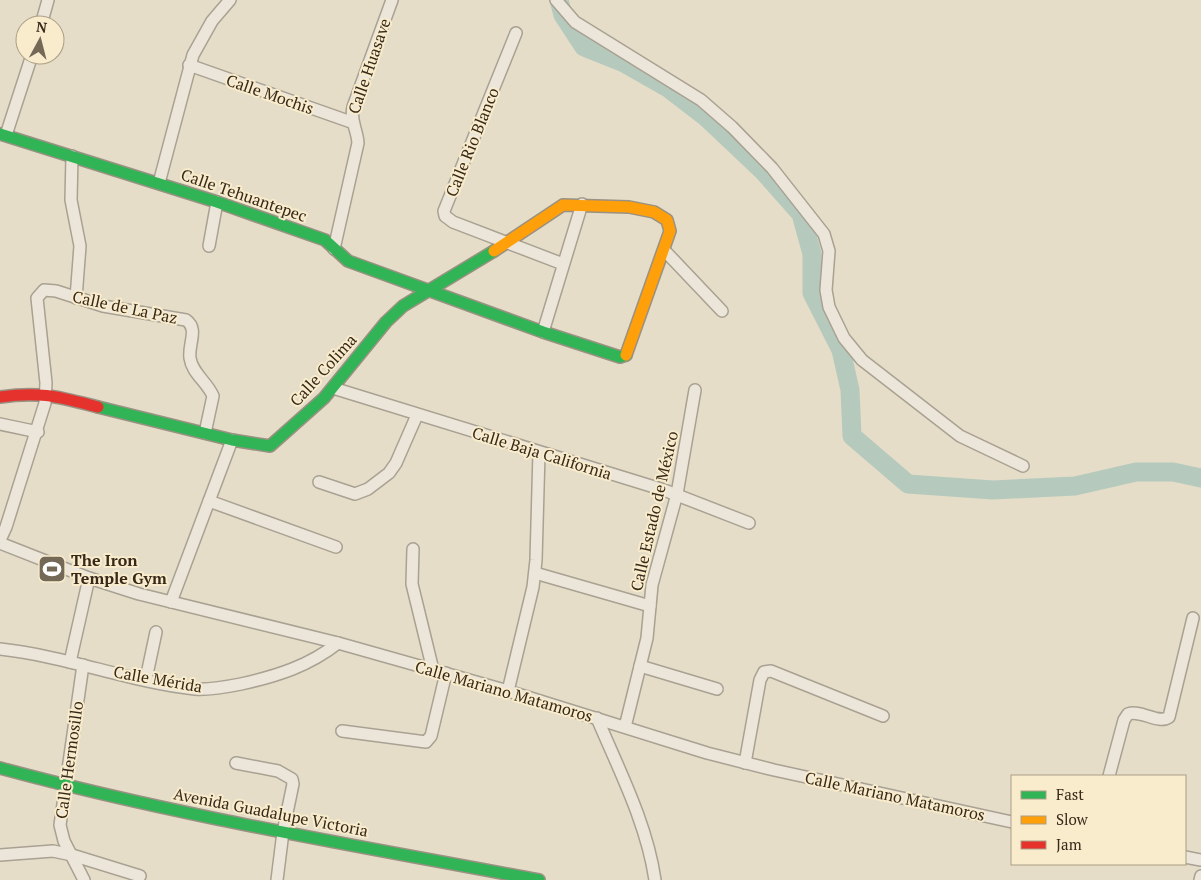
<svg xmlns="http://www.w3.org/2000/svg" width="1201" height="880" viewBox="0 0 1201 880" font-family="'PT Serif',serif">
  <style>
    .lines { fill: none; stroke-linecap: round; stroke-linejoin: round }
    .river { stroke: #b5cabd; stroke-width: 19 }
    .street-casing { stroke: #a9a192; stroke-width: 14 }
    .fast-casing { stroke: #999182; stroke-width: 14 }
    .slow-casing { stroke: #999182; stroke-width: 14 }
    .jam-casing { stroke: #999182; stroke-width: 14 }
    .street { stroke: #ece6da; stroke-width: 11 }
    .fast { stroke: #30b455; stroke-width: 11 }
    .slow { stroke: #ff9f0a; stroke-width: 11 }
    .jam { stroke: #e5322d; stroke-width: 11 }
    .labels { text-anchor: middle; stroke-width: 4; stroke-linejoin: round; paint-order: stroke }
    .street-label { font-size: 16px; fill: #37291a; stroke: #f8eccc }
    .poi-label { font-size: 16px; font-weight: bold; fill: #37291a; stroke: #f8eccc; text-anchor: start }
  </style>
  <rect width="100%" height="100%" fill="#e5ddc8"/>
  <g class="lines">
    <!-- river -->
    <polyline class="river" points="559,0 563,15 584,47 624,63 668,88 707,118 762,170 801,214 812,254 812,293 841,350 850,390 852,436 908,484 993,490 1075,486 1136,472 1173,472 1201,478"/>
    <defs>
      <g id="street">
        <polyline points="556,0 575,22 701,100 732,127 772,168 824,234 829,251 826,290 829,307 844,338 862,360 960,436 1023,466"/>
        <polyline points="41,25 48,0"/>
        <polyline points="516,33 444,211 445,216 453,222 563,264"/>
        <polyline points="189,65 351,122"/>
        <polyline points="6,135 32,55"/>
        <polyline points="72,156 71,200 80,246 76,298"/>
        <polyline points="159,183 193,55 212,21 230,0"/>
        <polyline points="209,246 217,202"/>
        <path d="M334,249L358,143C357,129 350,121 353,107L392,0"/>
        <polyline points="664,250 722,311"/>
        <polyline points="543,332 582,204"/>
        <polyline points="333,388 664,490 749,523"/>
        <polyline points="0,424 38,432"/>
        <polyline points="319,482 355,494 368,489 389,473 396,463 417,415"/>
        <polyline points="209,501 336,547"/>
        <path d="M0,540L6,527L45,403L46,383L37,298L44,290L56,291L103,306L186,320C199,329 188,344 190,358C192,373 207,382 213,396L205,433"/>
        <polyline points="0,543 89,578 139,594 338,643 508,691 707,753 774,770 1012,822"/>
        <polyline points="413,549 412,584 433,670"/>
        <polyline points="535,573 650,606"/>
        <polyline points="171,602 232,440"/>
        <path d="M0,649C66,656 130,682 195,689C210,690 226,687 241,684C277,676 309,666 338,643"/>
        <polyline points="70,662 89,578"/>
        <polyline points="83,665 60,825 64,841 84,880"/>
        <polyline points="640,666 717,689"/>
        <polyline points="146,679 156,632"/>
        <polyline points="508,691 533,587 536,560 539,453"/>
        <path d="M597,718C619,770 647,824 655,880"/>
        <polyline points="625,727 647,638 652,585 677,494 695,390"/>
        <polyline points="342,731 426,742 431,736 446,673"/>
        <polyline points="236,763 278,771 292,779 293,784 283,832 277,880"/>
        <polyline points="745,763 760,680 764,672 771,671 883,716"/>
        <path d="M1109,776L1124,720L1128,714C1141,709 1158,725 1169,717L1193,618"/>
        <polyline points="0,855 53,851 72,855 140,876"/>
        <polyline points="1185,857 1201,860"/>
        <polyline points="1200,880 1201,876"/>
      </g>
      <g id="fast">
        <polyline points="0,134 217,202 325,240 348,261 543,332 620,357 626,355"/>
        <polyline points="98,407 232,440 270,446 324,398 386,322 403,306 494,251"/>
        <path d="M0,768C177,816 359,846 539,880"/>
      </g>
      <polyline id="slow" points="494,251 563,205 629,207 654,212 667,220 670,231 626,355"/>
      <path id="jam" d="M0,397C41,391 59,397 98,407"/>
    </defs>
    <!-- street casing -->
    <use href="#street" class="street-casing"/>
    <!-- fast casing -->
    <use href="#fast" class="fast-casing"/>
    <!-- slow casing -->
    <use href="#slow" class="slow-casing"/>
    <!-- jam casing -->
    <use href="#jam" class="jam-casing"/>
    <!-- street -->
    <use href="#street" class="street"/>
    <!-- fast -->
    <use href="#fast" class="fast"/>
    <!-- slow -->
    <use href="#slow" class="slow"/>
    <!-- jam -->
    <use href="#jam" class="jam"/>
  </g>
  <!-- icons -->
  <defs>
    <symbol id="stadium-square" viewBox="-11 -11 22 22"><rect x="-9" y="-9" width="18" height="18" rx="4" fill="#746857" stroke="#f8eccc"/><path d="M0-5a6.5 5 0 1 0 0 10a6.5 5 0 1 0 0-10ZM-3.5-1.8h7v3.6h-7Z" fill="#fff"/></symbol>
  </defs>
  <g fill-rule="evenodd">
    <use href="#stadium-square" x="36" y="553" width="32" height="32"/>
  </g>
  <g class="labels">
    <!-- street labels -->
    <g class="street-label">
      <text transform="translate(369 66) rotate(-71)" y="6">Calle Huasave</text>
      <text transform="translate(270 94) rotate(19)" y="6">Calle Mochis</text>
      <text transform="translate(472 142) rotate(-68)" y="6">Calle Rio Blanco</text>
      <text transform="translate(244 195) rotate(19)" y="6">Calle Tehuantepec</text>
      <text transform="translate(125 307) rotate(12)" y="6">Calle de La Paz</text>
      <text transform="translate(323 370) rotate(-48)" y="6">Calle Colima</text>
      <text transform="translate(542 453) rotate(17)" y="6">Calle Baja California</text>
      <text transform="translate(654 511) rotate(-77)" y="6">Calle Estado de México</text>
      <text transform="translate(158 679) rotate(10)" y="6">Calle Mérida</text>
      <text transform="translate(504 691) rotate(16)" y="6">Calle Mariano Matamoros</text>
      <text transform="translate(69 760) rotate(-82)" y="6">Calle Hermosillo</text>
      <text transform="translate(895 796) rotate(12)" y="6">Calle Mariano Matamoros</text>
      <text transform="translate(271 812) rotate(11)" y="6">Avenida Guadalupe Victoria</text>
    </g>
    <!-- poi labels -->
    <g class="poi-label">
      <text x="71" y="566">The Iron<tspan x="71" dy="18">Temple Gym</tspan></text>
    </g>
  </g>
  <!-- legend -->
  <rect x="1011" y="775" width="175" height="90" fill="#f8eccc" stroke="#ab9e85"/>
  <rect x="1021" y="791" width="25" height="8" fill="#30b455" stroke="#ab9e85"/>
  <text x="1056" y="800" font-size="15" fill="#37291a">Fast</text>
  <rect x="1021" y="816" width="25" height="8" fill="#ff9f0a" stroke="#ab9e85"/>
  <text x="1056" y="825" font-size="15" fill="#37291a">Slow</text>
  <rect x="1021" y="841" width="25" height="8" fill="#e5322d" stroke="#ab9e85"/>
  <text x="1056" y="850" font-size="15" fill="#37291a">Jam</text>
  <!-- north arrow -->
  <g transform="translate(40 40) rotate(7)"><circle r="24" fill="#f8eccc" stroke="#ab9e85"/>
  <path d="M0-4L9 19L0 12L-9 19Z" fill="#746857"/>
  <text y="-8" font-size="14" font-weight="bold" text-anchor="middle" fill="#37291a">N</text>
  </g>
</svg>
